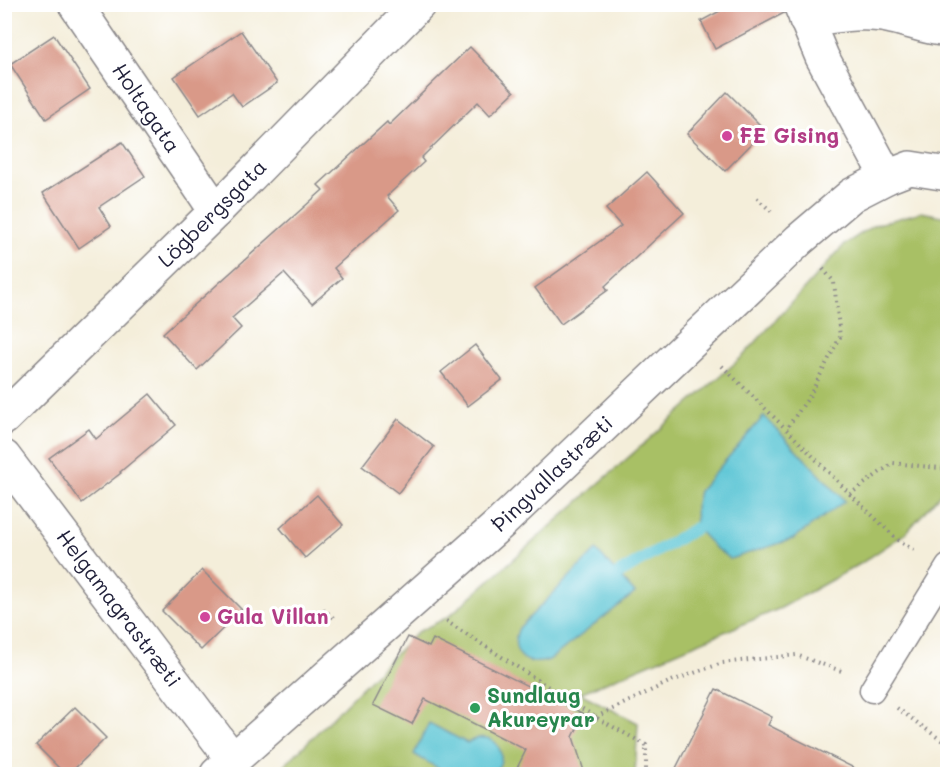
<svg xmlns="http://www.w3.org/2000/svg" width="952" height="779" viewBox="0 0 952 779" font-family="Mali,sans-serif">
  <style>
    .green { fill: #a8c065; stroke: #657150; stroke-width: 1.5 }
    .water { fill: #59c4d4; stroke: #3e7388; stroke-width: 1.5 }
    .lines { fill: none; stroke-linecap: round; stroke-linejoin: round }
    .stream { stroke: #59c4d4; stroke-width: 12 }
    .building { fill: #d99988 }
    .service-casing { stroke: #8b888a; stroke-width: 27 }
    .minor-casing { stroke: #8b888a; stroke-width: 36 }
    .secondary-casing { stroke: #8b888a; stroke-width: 36 }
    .path { stroke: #8b888a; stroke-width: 4; stroke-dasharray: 1.5 4.5; stroke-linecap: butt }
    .service { stroke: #fff; stroke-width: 24 }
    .minor { stroke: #fff; stroke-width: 33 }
    .secondary { stroke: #fff; stroke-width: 33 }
    .hotel-dot { fill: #d1479c; stroke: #fff; stroke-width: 2 }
    .leisure-dot { fill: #2e9e5b; stroke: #fff; stroke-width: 2 }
    .labels { text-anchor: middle; stroke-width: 6; stroke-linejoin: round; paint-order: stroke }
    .street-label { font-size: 21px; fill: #22223b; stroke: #fff }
    .hotel-label { font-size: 21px; font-weight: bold; fill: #b23c85; stroke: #fff; text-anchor: start }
    .leisure-label { font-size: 21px; font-weight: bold; fill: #27864d; stroke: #fff; text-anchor: start }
  </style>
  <rect width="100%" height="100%" fill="#fff"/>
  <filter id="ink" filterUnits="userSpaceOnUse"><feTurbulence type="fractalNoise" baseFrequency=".0167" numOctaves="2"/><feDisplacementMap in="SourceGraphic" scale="12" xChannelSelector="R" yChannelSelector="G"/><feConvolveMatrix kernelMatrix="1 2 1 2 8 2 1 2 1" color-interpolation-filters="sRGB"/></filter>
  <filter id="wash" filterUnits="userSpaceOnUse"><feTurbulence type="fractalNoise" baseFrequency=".008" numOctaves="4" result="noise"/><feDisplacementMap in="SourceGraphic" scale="24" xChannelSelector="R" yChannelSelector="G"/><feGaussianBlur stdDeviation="1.35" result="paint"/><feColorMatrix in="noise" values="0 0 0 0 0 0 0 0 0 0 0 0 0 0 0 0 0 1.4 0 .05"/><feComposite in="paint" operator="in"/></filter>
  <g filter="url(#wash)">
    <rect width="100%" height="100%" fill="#f4eeda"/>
    <!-- green -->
    <polygon class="green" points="921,212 947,217 947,486 906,533 860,564 781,608 580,693 638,723 635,774 276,774 417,632 448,617 743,356 845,244 874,225"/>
    <!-- water -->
    <g class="water">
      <polygon points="764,416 845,501 793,539 730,559 715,548 696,528 695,507 699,491"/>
      <path d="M596,550L635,593L549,660C525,669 508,651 519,628Z"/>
      <path d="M429,723L467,743C499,722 513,767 489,774C486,776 479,774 475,774C468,774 458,776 452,774C439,770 426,761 414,754Z"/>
    </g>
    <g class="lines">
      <!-- stream -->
      <polyline class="stream" points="618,574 696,528"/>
    </g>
    <g id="blocks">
      <!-- building -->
      <g class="building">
        <polygon points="733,4 782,4 784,13 715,49 701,21"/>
        <polygon points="241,31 277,83 242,107 232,93 200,115 174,77"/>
        <polygon points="54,35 90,89 46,119 10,64"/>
        <polygon points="470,47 514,92 490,115 478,102 421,158 424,162 387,196 399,210 334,268 342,278 312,304 284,273 232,318 241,328 197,370 163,333 323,190 318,185 387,122 389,125"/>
        <polygon points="727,92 765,130 725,171 687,134"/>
        <polygon points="122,142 145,176 99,207 111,226 79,248 43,193"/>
        <polygon points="647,172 684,213 605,286 608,290 561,324 535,288 621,226 606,209"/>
        <polygon points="475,345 502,380 468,406 441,372"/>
        <polygon points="150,394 176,425 120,472 121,473 82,503 49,458 89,429 96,439"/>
        <polygon points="398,419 434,447 398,493 362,466"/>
        <polygon points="317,495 343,525 305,558 280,528"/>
        <polygon points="202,570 242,610 201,650 162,611"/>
        <polygon points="408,637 429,647 433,639 584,714 573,737 585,774 514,774 526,750 425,699 412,724 373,705"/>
        <polygon points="716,689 772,717 768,725 866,774 673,774"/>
        <polygon points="75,707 106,738 69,774 65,774 36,745"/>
      </g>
    </g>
  </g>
  <g filter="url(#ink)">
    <use href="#blocks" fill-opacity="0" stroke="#8b888a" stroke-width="1.5"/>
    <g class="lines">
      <defs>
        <polyline id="service" points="872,690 948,567"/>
        <g id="minor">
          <path id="s1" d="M75,4L216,211"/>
          <polyline points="800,4 822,57 887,177"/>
          <path d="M806,20C834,16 864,10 892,17C912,21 925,28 948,30"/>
          <path id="s2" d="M4,418L216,211L419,4"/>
          <path id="s3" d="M4,457L233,760"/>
        </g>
        <g id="secondary">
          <path id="s4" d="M217,774L502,522L799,240L852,195L887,177L910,168L948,174"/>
        </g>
      </defs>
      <!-- service casing -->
      <use href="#service" class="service-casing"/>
      <!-- minor casing -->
      <use href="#minor" class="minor-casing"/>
      <!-- secondary casing -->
      <use href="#secondary" class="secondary-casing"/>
      <!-- path -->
      <g class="path">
        <polyline points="757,198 774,214"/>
        <polyline points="823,269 834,282 840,337 809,397 786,429 850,494 893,463 948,469"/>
        <polyline points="722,366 786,429"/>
        <polyline points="850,494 900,542 918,552"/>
        <polyline points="323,609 336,620"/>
        <polyline points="446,621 595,717 646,745 646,774"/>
        <polyline points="897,708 948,745"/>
        <polyline points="596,717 669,682 722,663 796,655 844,672"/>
      </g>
      <!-- service -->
      <use href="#service" class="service"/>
      <!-- minor -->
      <use href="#minor" class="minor"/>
      <!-- secondary -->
      <use href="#secondary" class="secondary"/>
    </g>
  </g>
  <!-- markers -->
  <g class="hotel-dot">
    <circle cx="727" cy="136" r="6"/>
    <circle cx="205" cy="617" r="6"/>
  </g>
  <circle class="leisure-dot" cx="475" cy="708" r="6"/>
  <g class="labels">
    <!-- street labels -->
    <g class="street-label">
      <text dy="7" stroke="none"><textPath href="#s1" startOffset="126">Holtagata</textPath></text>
      <text dy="7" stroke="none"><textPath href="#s2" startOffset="292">Lögbergsgata</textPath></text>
      <text dy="7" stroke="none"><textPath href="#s4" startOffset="450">Þingvallastræti</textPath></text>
      <text dy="7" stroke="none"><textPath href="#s3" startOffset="190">Helgamagrastræti</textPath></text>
    </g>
    <!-- hotel labels -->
    <g class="hotel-label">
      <text x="739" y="143">FE Gising</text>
      <text x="217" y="624">Gula Villan</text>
    </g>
    <!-- leisure labels -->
    <g class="leisure-label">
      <text x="487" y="703">Sundlaug<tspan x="487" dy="24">Akureyrar</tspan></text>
    </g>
  </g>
  <!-- margin -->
  <rect width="952" height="779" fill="none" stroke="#fff" stroke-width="24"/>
</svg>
